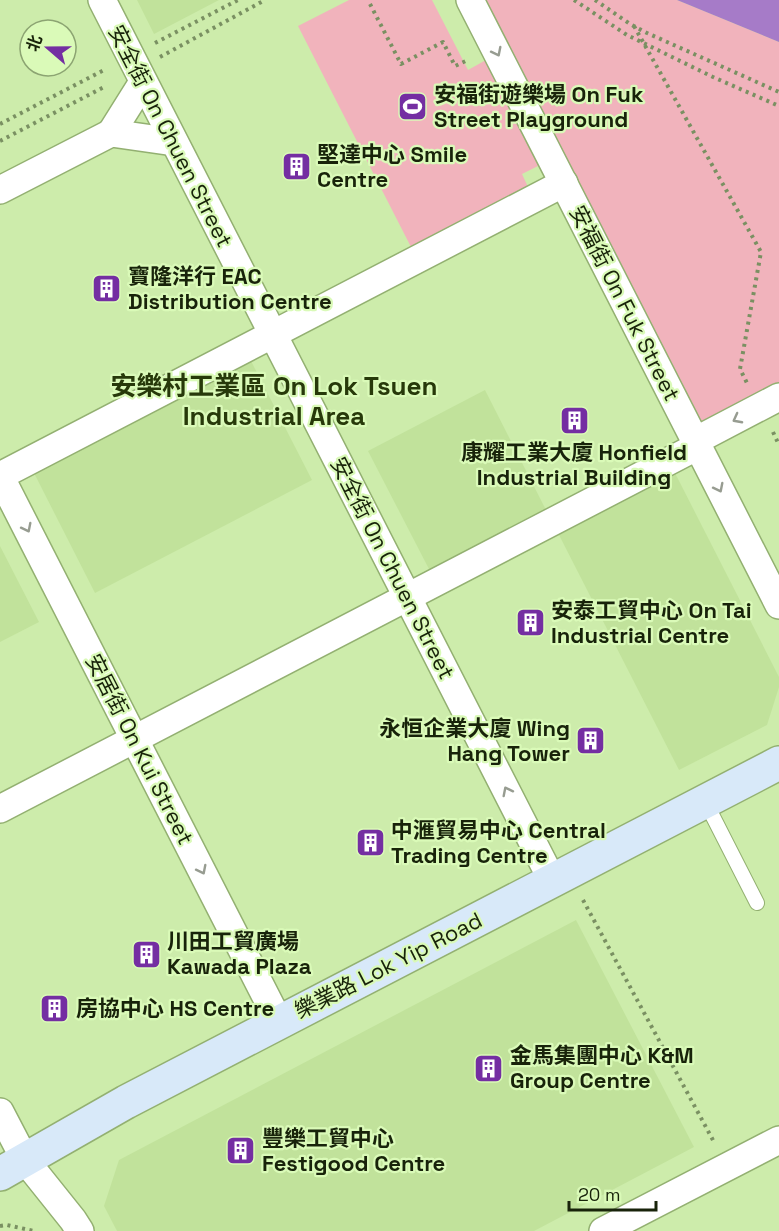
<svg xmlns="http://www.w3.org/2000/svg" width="779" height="1231" viewBox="0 0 779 1231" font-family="'Space Grotesk','Noto Sans SC',sans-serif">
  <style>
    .built { fill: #c1e29b }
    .green { fill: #f1b3bc }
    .water { fill: #a67bc8 }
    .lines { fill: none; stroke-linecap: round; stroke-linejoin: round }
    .lane-casing { stroke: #93b071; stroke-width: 16 }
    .street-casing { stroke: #93b071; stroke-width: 30 }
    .secondary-casing { stroke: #93b071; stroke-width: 36 }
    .path { stroke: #7a9062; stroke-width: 4; stroke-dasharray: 3 4.5; stroke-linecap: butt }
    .lane { stroke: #fff; stroke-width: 14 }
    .street { stroke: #fff; stroke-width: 27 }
    .secondary { stroke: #d8e9f9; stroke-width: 33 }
    .oneway { stroke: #979c91 }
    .labels { text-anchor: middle; stroke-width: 4.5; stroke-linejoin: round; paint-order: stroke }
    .poi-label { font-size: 22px; font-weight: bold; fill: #18230a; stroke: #dafab8; text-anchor: start }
    .street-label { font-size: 22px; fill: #18230a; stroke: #dafab8 }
    .quarter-label { font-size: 26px; font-weight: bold; fill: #27390a; stroke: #dafab8 }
  </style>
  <rect width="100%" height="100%" fill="#cdecab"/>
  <!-- built -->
  <g class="built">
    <polygon points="137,0 219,0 154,34"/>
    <polygon points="251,361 312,480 95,593 34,473"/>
    <polygon points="485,390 546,510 430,571 368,451"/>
    <polygon points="675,473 779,677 779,687 767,725 679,770 558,533"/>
    <polygon points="0,546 39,622 0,642"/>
    <polygon points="576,920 694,1147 534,1231 117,1231 104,1206 119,1160"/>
  </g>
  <!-- green -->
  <polygon class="green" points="349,0 432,0 468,70 504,50 478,0 677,0 779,42 779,394 699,435 546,162 522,174 528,187 411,247 298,26"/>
  <!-- water -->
  <polygon class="water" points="677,0 779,0 779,42"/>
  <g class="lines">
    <defs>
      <polyline id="lane" points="705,801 757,903"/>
      <g id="street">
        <polyline points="102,0 552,880"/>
        <polyline points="470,0 779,605"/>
        <polyline points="111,133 143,82"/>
        <polyline points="0,190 111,133 174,142"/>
        <polyline points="695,441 779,397"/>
        <polyline points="0,476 564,183"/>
        <polyline points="0,476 279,1022"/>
        <polyline points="0,809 698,446"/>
        <polyline points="0,1112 25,1160 73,1220 80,1231"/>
        <polyline points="603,1231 779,1140"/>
      </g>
      <polyline id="secondary" points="0,1174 126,1102 779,763"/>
    </defs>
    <!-- lane casing -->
    <use href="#lane" class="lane-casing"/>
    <!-- street casing -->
    <use href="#street" class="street-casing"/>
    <!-- secondary casing -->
    <use href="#secondary" class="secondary-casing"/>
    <!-- path -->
    <g class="path">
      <polyline points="574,0 627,35 713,77 779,106"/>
      <polyline points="595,0 630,24 647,33 779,92"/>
      <polyline points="370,4 401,64 443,42 455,66 468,60"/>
      <polyline points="634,26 761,252 740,369 747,383"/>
      <polyline points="155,43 238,0"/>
      <polyline points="160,57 265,0"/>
      <polyline points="0,124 106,69"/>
      <polyline points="0,141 106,86"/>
      <polyline points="773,432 779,445"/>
      <polyline points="583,900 714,1142"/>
      <polyline points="0,1226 7,1225 34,1231"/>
    </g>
    <!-- lane -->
    <use href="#lane" class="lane"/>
    <!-- street -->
    <use href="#street" class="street"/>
    <!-- secondary -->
    <use href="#secondary" class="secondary"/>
  </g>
  <!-- one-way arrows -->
  <defs><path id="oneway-chevron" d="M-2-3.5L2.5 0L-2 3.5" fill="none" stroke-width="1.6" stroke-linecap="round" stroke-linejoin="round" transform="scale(1.5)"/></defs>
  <g class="oneway">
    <use href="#oneway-chevron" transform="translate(497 52) rotate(63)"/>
    <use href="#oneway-chevron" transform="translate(737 419) rotate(152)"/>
    <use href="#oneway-chevron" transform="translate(719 488) rotate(63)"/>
    <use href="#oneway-chevron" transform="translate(27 528) rotate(63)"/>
    <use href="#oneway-chevron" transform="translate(507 791) rotate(-117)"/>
    <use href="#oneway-chevron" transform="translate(202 870) rotate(63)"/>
  </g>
  <!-- icons -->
  <defs>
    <symbol id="stadium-square" viewBox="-11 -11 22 22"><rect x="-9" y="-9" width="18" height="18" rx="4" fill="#742ea2" stroke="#dafab8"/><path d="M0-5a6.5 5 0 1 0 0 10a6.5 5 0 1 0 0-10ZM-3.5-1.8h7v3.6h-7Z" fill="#fff"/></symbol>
    <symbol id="building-square" viewBox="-11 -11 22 22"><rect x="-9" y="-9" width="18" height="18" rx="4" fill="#742ea2" stroke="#dafab8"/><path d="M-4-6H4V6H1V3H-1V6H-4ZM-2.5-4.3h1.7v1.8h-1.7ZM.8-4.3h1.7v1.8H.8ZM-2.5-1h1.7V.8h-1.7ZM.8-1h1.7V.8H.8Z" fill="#fff"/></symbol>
  </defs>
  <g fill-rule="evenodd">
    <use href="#stadium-square" x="396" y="90" width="33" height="33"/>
    <use href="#building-square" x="280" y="150" width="33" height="33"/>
    <use href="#building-square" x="90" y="272" width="33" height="33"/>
    <use href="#building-square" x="558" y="404" width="33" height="33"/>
    <use href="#building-square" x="514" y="606" width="33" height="33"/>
    <use href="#building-square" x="574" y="724" width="33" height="33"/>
    <use href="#building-square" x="354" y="826" width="33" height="33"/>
    <use href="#building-square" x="130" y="938" width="33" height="33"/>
    <use href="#building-square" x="38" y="992" width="33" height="33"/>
    <use href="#building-square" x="472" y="1052" width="33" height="33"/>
    <use href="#building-square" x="224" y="1134" width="33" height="33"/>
  </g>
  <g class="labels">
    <!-- poi labels -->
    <g class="poi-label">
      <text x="434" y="102">安福街遊樂場 On Fuk<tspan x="434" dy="25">Street Playground</tspan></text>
      <text x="317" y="162">堅達中心 Smile<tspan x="317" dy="25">Centre</tspan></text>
      <text x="128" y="284">寶隆洋行 EAC<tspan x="128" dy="25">Distribution Centre</tspan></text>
      <text x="574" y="460" text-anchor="middle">康耀工業大廈 Honfield<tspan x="574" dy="25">Industrial Building</tspan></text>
      <text x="551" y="618">安泰工貿中心 On Tai<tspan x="551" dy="25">Industrial Centre</tspan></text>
      <text x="570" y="736" text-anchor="end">永恒企業大廈 Wing<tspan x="570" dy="25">Hang Tower</tspan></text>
      <text x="391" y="838">中滙貿易中心 Central<tspan x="391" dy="25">Trading Centre</tspan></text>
      <text x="167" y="949">川田工貿廣場<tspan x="167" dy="25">Kawada Plaza</tspan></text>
      <text x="76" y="1016">房協中心 HS Centre</text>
      <text x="510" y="1063">金馬集團中心 K&amp;M<tspan x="510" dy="25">Group Centre</tspan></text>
      <text x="262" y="1146">豐樂工貿中心<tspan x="262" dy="25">Festigood Centre</tspan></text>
    </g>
    <!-- street labels -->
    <g class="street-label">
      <text transform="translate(171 136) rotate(63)" y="8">安全街 On Chuen Street</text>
      <text transform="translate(625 303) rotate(63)" y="8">安福街 On Fuk Street</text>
      <text transform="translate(393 568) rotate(63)" y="8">安全街 On Chuen Street</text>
      <text transform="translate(140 749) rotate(63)" y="8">安居街 On Kui Street</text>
      <text transform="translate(388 965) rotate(-27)" y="8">樂業路 Lok Yip Road</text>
    </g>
    <!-- quarter labels -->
    <g class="quarter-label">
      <text x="274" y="395">安樂村工業區 On Lok Tsuen<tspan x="274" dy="30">Industrial Area</tspan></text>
    </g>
  </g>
  <!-- north arrow -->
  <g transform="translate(48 48) rotate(290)"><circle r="28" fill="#dafab8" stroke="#8ca472" stroke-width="1.5"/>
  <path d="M0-4.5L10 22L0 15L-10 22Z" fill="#742ea2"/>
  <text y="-9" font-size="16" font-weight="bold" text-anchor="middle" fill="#18230a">北</text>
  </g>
  <!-- scale -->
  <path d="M569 1201v9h87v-9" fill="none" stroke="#18230a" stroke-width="3"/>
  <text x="578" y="1201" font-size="18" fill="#18230a" stroke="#dafab8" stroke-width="4.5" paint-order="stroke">20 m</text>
</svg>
